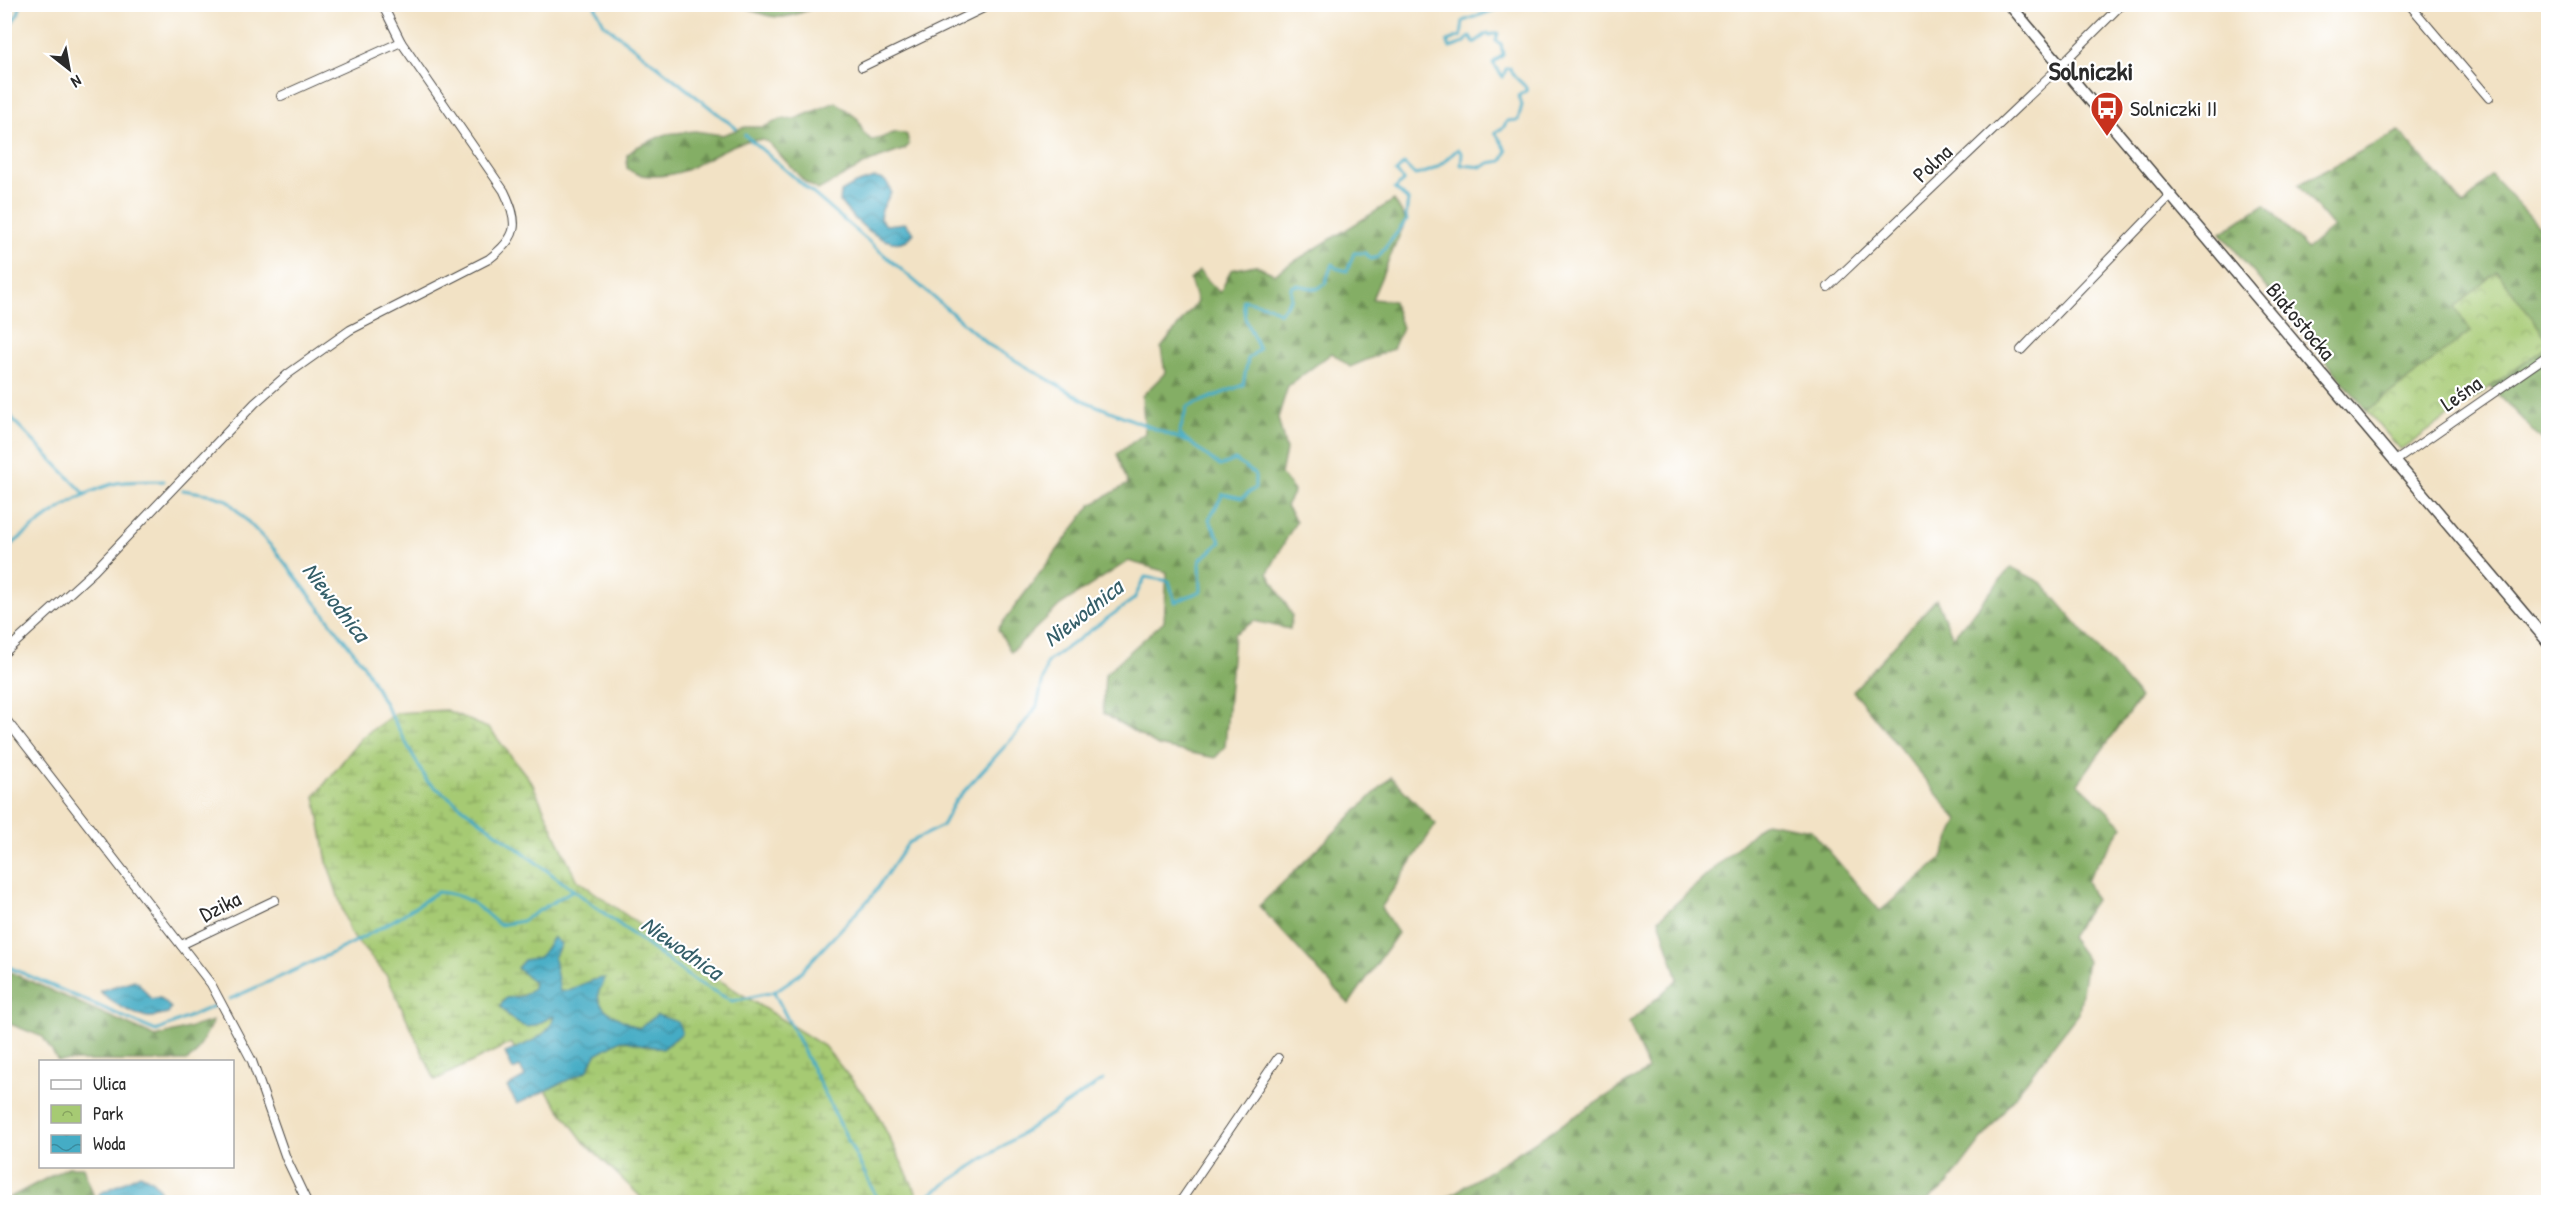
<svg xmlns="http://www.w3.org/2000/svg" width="2553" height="1207" viewBox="0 0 2553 1207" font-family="'Patrick Hand',sans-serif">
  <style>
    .forest { fill: url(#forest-firs); stroke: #586c48; stroke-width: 1.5 }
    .wetland { fill: url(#wetland-marsh); stroke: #687a4f; stroke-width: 1.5 }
    .park { fill: url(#park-crowns); stroke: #687a4f; stroke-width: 1.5 }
    .water { fill: url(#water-waves); stroke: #386c78; stroke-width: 1.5 }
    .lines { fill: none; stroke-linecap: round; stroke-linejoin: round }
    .stream { stroke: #45acc5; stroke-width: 3 }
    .minor-casing { stroke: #494642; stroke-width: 10 }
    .tertiary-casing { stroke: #494642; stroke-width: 13 }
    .minor { stroke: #fff; stroke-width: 8 }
    .tertiary { stroke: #fff; stroke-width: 10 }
    .labels { text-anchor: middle; stroke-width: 4.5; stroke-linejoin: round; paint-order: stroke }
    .poi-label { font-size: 22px; fill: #2b2b2b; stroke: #fff; text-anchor: start }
    .street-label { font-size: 22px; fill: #2b2b2b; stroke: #fff }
    .water-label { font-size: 24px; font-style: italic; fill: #355f69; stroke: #fff }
    .quarter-label { font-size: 26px; font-weight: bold; fill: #2b2b2b; stroke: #fff }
  </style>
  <defs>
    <pattern id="forest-firs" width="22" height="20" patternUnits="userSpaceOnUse" patternTransform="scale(1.5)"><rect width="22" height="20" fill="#84ae65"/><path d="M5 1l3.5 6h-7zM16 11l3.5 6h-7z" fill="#6c8e53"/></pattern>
    <pattern id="wetland-marsh" width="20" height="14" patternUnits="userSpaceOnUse" patternTransform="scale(1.5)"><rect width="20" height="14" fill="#a6ca73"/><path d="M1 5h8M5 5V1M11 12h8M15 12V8" fill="none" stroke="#87a45f"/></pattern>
    <pattern id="park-crowns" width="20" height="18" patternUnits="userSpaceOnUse" patternTransform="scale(1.5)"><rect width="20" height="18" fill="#a6ca73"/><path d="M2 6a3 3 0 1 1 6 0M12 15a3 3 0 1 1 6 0" fill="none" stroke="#87a45f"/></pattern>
    <pattern id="water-waves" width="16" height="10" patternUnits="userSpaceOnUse" patternTransform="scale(1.5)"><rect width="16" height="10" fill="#45acc5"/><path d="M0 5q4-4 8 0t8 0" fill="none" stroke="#3a8ca0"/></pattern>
  </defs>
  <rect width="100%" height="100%" fill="#fff"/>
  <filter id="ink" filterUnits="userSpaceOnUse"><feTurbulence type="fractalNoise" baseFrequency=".0167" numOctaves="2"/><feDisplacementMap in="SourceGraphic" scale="12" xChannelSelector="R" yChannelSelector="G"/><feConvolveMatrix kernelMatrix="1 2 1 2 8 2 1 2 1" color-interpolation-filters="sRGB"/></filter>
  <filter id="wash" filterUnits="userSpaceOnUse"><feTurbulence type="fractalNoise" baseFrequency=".008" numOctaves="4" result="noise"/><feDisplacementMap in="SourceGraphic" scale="24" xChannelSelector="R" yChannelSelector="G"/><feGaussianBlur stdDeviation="1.35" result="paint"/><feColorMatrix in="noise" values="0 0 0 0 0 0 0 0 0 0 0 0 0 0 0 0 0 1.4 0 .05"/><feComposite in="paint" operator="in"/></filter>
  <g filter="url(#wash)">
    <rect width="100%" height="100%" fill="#f2e2c5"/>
    <!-- forest -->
    <g class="forest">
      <path d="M737,5H819C782,23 774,19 737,5Z"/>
      <path d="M836,102L858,119L863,132L871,140C885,140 894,127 907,135L909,144L905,149L869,162L818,190L805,182L768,142C746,131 707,161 686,170C675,174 665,176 653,176C644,176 634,175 627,168V155L637,147L666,134L695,131L722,135L745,127H764L781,119H795Z"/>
      <polygon points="2399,131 2464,205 2491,175 2540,227 2548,221 2548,340 2496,271 2471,331 2367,411 2221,233 2265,204 2307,249 2333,227 2298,185"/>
      <polygon points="1394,200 1406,220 1372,299 1393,301 1402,328 1393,349 1350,367 1332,353 1288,386 1278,418 1286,450 1281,474 1294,491 1286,506 1296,521 1268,573 1292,615 1290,629 1254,621 1234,634 1225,747 1215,758 1158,746 1103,713 1105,674 1164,621 1167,572 1128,561 1060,605 1011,652 998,629 1091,505 1128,484 1117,454 1145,433 1142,396 1165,373 1161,348 1197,302 1190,280 1199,271 1220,293 1231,270 1255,265 1274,274"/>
      <polygon points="2548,346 2548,446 2491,387"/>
      <polygon points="2011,567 2042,583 2140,698 2078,783 2123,826 2086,880 2095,900 2070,937 2087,960 2079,1012 1947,1185 1925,1202 1440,1202 1648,1070 1629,1023 1678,979 1659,919 1765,822 1811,830 1880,911 1941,859 1958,820 1853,691 1936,599 1953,637"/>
      <polygon points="1391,777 1436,824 1381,908 1398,933 1349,1004 1259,906"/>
      <polygon points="5,970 156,1037 213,1021 195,1055 186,1061 58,1061 43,1037 5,1022"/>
      <polygon points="68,1167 83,1167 96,1202 5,1202 5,1200"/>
    </g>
    <!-- wetland -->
    <polygon class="wetland" points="446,710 490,729 532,783 576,879 695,965 824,1046 874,1107 921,1202 646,1202 584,1142 511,1043 435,1080 387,976 350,933 327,862 315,796 362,737 396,713"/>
    <!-- park -->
    <polygon class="park" points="2497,271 2548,340 2548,346 2401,450 2367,411 2471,331 2455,307"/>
    <!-- water -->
    <g class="water">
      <path d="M874,178C885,179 888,181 891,192L881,212L880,219L886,225L905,223L914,233C894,261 853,219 840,202L841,192L855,184Z"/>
      <path d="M553,937L561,944L554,958L560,992C576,990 589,978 605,978C604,984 601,986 599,991C593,1010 626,1022 639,1028L657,1015L678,1022L682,1033L663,1049L621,1040L596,1054L587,1071L517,1104L507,1087L525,1077L520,1067L513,1070L505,1053C523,1045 551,1037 554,1016C547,1018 543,1022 536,1025C522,1032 508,1016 500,1006L506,998L523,996L533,988L534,982L517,968L524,960L540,957Z"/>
      <path d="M134,980L138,982L151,999L159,997L171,1008L168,1014C162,1015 154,1018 148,1017C133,1015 109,1002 100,991Z"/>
      <path d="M140,1174C152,1179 164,1188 160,1202H100L99,1194Z"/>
    </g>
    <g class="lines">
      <!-- stream -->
      <g class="stream">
        <polyline points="594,4 604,24 736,128"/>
        <polyline points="1538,4 1546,7 1547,4"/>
        <polyline points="4,34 18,14 21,4"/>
        <polyline points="745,135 989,345 1087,402 1188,442"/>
        <polyline points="4,402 14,421 86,495"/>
        <path d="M183,490L208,494L227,500L274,549L363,664L427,781L695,981L732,1001L774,992L797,976L872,896L908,843L942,826L955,801L1017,733L1037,706L1047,662L1134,599L1145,577L1169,581L1175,602L1201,591L1200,560L1221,542L1209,519L1223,494L1242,498L1255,488V474L1235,460L1220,466L1179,434L1187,407L1243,385L1248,359L1259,349L1245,318L1243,300L1269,306L1280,313L1291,299V287L1297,285L1317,289L1325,284L1332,264L1336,268L1347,271L1354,253H1365L1371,259L1378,257L1407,220L1406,215L1408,200L1395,189L1404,180L1396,172L1404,164L1415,175C1437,171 1442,163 1458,149L1462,153L1461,165L1483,167L1489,163L1502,161L1507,151L1495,132L1503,128L1507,121L1518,120L1522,105L1518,96L1527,90C1523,80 1515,82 1510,68L1506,69L1503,77L1493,63L1503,55L1501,44L1496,41L1498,33L1489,35L1488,33L1474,43L1470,36L1464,43L1450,48L1447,41L1461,36L1463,21L1497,9L1504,4"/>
        <path d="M4,551C36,525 71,496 112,484C128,480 148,482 164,481"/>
        <polyline points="4,965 156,1031 214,1006"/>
        <polyline points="774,992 879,1202"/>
        <path d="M230,999C301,967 374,938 437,892C467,894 478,906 499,925L522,921L573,890"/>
        <polyline points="918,1202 1103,1080"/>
      </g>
    </g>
  </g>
  <g filter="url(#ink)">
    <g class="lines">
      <defs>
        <g id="minor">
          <polyline points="2409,4 2489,98"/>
          <polyline points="862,67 992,4"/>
          <polyline points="281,96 401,42"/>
          <polyline points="1828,287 2051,75 2122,4"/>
          <polyline points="2021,350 2170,196"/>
          <polyline points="2394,462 2548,355"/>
          <path d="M4,653L94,571L255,403L288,374L350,330L489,259C518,237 520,224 504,191L401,42L382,4"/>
          <polyline points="4,717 211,984 252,1061 286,1158 307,1202"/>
          <polyline points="181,945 275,900"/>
          <polyline points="1180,1202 1278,1058"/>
        </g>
        <polyline id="tertiary" points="2009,4 2548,642"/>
      </defs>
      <!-- minor casing -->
      <use href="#minor" class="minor-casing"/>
      <!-- tertiary casing -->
      <use href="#tertiary" class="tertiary-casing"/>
      <!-- minor -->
      <use href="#minor" class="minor"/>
      <!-- tertiary -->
      <use href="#tertiary" class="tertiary"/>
    </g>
  </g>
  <!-- icons -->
  <defs>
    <symbol id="bus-pin" viewBox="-11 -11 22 30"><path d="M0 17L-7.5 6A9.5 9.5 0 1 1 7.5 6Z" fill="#c8321e" stroke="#fff"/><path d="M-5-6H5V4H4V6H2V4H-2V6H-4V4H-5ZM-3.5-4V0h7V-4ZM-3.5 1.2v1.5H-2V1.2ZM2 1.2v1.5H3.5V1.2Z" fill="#fff"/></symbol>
  </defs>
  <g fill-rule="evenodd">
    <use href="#bus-pin" x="2088" y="89" width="38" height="52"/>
  </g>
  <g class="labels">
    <!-- poi labels -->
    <g class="poi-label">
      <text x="2130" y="116">Solniczki II</text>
    </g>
    <!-- street labels -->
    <g class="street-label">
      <text transform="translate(1932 163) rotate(-43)" y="8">Polna</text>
      <text transform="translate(2301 321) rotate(50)" y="8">Białostocka</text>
      <text transform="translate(2461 393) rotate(-35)" y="8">Leśna</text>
      <text transform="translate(220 906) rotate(-26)" y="8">Dzika</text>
    </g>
    <!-- water labels -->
    <g class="water-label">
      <text transform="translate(336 602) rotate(52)" y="8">Niewodnica</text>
      <text transform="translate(1083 613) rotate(-38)" y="8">Niewodnica</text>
      <text transform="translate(682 948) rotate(35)" y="8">Niewodnica</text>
    </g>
    <!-- quarter labels -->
    <g class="quarter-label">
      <text x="2091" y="80">Solniczki</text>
    </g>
  </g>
  <!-- margin -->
  <rect width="2553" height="1207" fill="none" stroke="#fff" stroke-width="24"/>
  <!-- legend -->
  <rect x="39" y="1060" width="195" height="108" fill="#ffffff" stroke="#aaaaaa" stroke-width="1.5"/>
  <rect x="51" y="1080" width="30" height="9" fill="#ffffff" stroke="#aaaaaa" stroke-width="1.5"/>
  <text x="93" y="1090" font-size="18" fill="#2b2b2b">Ulica</text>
  <rect x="51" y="1105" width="30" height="18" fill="url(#park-crowns)" stroke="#aaaaaa" stroke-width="1.5"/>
  <text x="93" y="1120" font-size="18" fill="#2b2b2b">Park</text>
  <rect x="51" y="1135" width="30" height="18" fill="url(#water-waves)" stroke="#aaaaaa" stroke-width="1.5"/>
  <text x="93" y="1150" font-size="18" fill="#2b2b2b">Woda</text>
  <!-- north arrow -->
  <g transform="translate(69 69) rotate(149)" stroke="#ffffff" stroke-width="4.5" paint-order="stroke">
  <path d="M0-4.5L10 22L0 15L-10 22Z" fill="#2b2b2b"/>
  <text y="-9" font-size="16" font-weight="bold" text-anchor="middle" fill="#2b2b2b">N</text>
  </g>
</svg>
